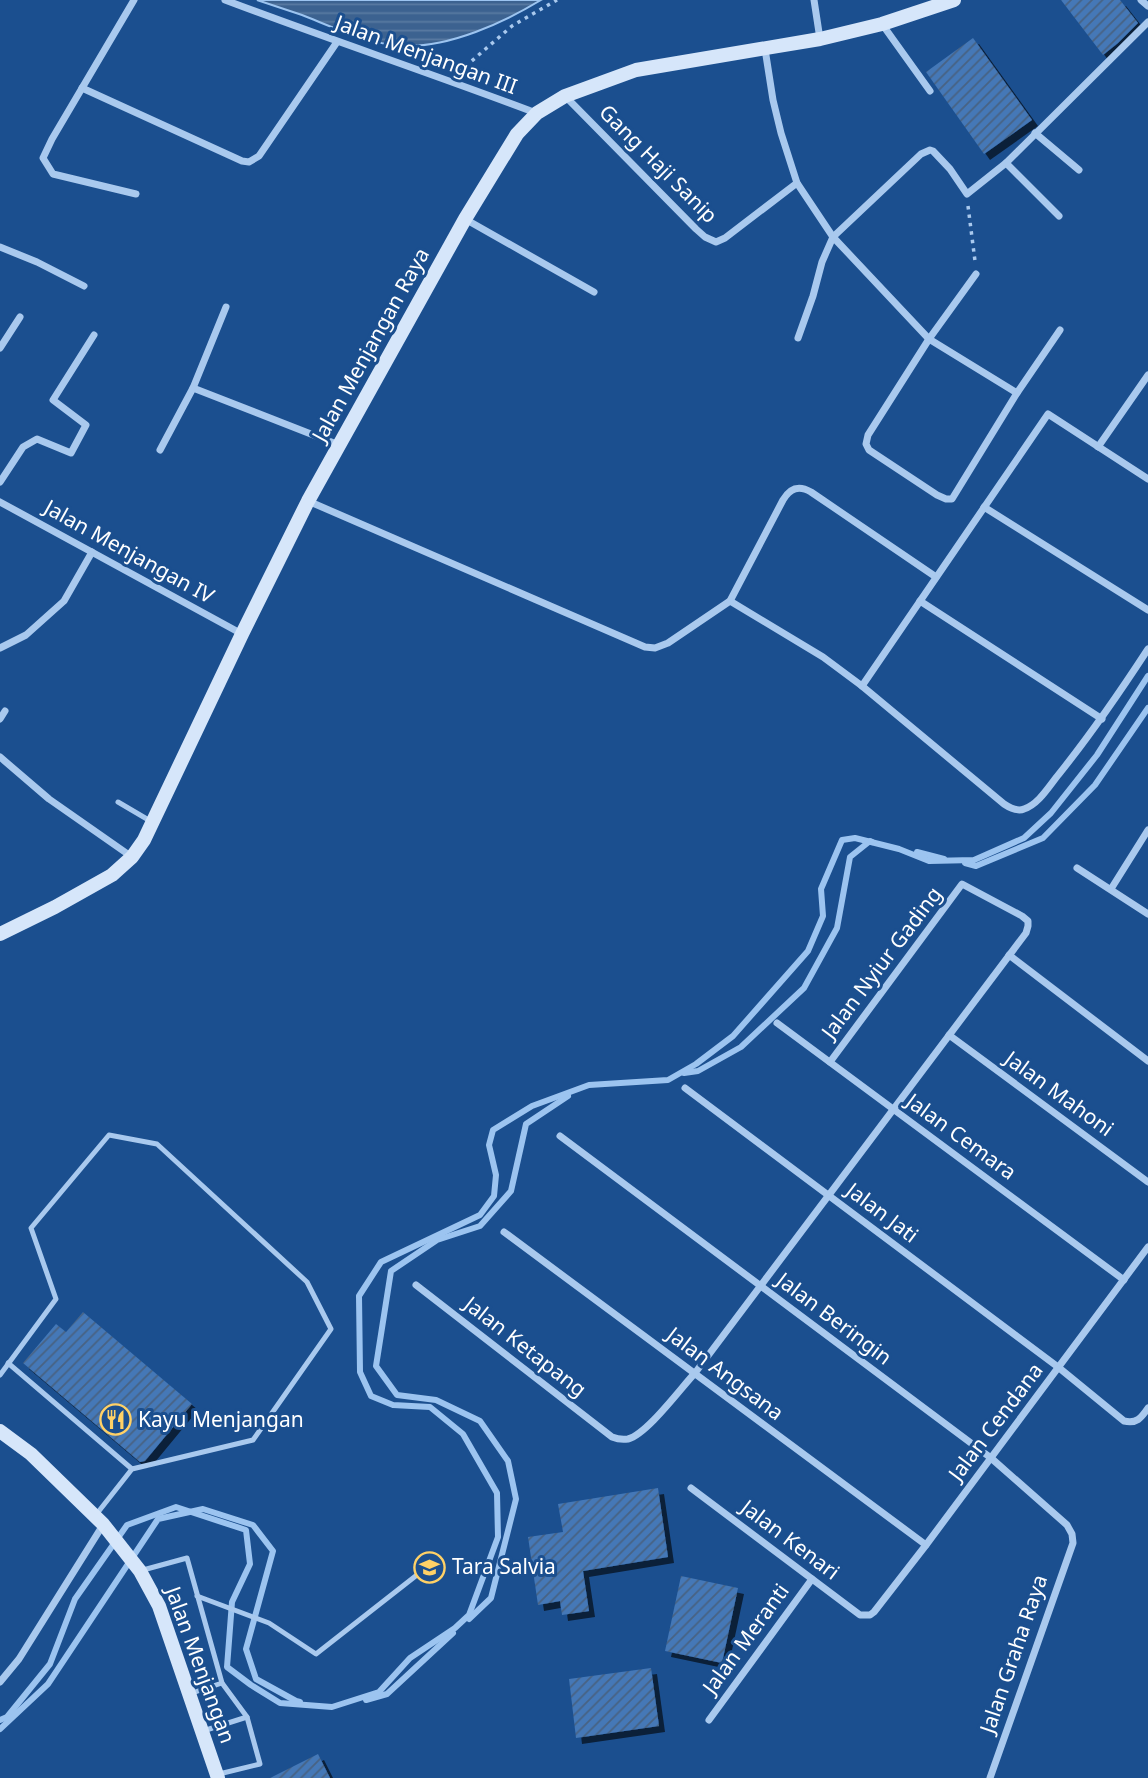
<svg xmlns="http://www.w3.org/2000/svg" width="1148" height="1778" viewBox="0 0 1148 1778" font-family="'Noto Sans',sans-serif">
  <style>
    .water { fill: url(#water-rules); stroke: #9cc4f0; stroke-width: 2 }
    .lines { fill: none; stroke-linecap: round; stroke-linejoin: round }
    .stream { stroke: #9cc4f0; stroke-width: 6 }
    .building { fill: url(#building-hatch); filter: url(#shadow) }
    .path { stroke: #a9c9ee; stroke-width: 3.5; stroke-dasharray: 3.5 5; stroke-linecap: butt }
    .lane { stroke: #a9c9ee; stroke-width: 5 }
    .street { stroke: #a9c9ee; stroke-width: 7 }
    .secondary { stroke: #d6e6fa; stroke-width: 14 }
    .labels { text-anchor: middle; stroke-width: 6; stroke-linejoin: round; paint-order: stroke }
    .street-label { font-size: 21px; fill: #fff; stroke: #1b4f8f }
    .poi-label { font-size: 21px; fill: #fff; stroke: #1b4f8f; text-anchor: start }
  </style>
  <defs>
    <pattern id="water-rules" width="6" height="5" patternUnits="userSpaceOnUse" patternTransform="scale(1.75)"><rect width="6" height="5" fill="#3c6290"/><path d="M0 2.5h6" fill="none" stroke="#597aa1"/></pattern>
    <pattern id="building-hatch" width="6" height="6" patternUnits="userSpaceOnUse" patternTransform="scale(1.75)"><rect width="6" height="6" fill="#4478b7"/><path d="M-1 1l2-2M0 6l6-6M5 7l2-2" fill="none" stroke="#486282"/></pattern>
    <filter id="shadow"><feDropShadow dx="6" dy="6" stdDeviation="0" flood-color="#0009"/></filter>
  </defs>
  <rect width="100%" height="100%" fill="#1b4f8f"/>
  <!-- water -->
  <path class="water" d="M257,0H541C503,23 450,47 405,46C370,45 335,28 302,15C287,10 272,5 257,0Z"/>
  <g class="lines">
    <!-- stream -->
    <g class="stream">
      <polyline points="917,852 944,859"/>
      <polyline points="965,863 976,866 1043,838 1095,785 1148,708"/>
      <polyline points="684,1073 698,1071 741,1047 804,988 837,928 850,857 870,841 872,842"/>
      <polyline points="469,1619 491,1598 516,1499 508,1461 480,1421 436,1400 397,1395 376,1366 391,1271 437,1240 480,1226 511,1191 526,1124 568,1096"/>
      <polyline points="366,1700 387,1694 453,1633"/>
      <polyline points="0,1720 7,1717 50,1664 75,1599 127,1525 176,1507 246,1530 250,1564 232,1602 227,1667 251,1685 280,1703 332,1707 379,1692 410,1658 455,1628 469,1615 498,1537 497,1493 463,1434 430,1407 393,1405 371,1396 360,1372 359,1296 381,1262 480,1215 494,1196 496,1175 489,1145 493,1130 532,1106 589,1085 668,1080 696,1064 733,1036 808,951 823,916 821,889 842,840 855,838 899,849 929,861 974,860 1024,838 1051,813 1097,755 1148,676"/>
      <polyline points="0,1729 48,1684 158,1519 203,1509 253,1525 273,1551 246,1649 256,1679 296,1701 300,1702"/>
    </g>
  </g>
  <!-- building -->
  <g class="building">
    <polygon points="1061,0 1120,0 1138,23 1118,43 1103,55"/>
    <polygon points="973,38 1032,120 984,154 926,72"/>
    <polygon points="83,1312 192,1404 145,1461 140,1462 23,1363 56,1324 66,1332"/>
    <polygon points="658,1488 668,1557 583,1571 589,1611 562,1615 560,1601 538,1605 528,1537 563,1532 558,1504"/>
    <polygon points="681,1576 738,1588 722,1663 665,1651"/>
    <polygon points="651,1668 659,1726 576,1738 569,1679"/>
    <polygon points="318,1754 330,1778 270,1778"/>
  </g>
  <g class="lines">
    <!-- path -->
    <g class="path">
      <polyline points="459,72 512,26 557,0"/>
      <polyline points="968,206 975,261"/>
    </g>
    <!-- lane -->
    <g class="lane">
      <polyline points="118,802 152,822"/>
      <polyline points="8,1363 132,1469"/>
      <polyline points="0,1375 56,1299 31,1228 109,1135 157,1144 307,1282 331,1329 253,1440 132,1469 95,1516"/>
      <polyline points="143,1570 187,1558 222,1683 247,1717 203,1731"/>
      <polyline points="197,1596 269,1623 316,1654 422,1571"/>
      <polyline points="192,1693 222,1683"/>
      <polyline points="219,1774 260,1764 247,1717"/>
    </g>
    <!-- street -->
    <g class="street">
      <polyline points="134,0 52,139 43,158 53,174 136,194"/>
      <path d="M225,0C328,39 433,74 536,113"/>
      <polyline points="814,0 820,39"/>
      <polyline points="1141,0 1148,6"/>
      <polyline points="882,24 930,91"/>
      <polyline points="765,49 773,100 781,133 797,183 833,237 929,339 1017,393"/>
      <polyline points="82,88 242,161 249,162 259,156 337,42"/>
      <polyline points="566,97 696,229 705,237 716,242 725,238 797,183"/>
      <polyline points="1035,133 1079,170"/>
      <polyline points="1006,163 1059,216"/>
      <polyline points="465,219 594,292"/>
      <polyline points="0,247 37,262 84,286"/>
      <polyline points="976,274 929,339 868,435 866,444 869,450 937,495 946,499 952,499 1017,393 1060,330"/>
      <polyline points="798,338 813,296 822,262 833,237 921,154 930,150 933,151 950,169 967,194 1006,163 1148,22"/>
      <polyline points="0,348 20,317"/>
      <polyline points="193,388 226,307"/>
      <polyline points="1098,447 1148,375"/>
      <polyline points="160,450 193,388 339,445"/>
      <polyline points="0,482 23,447 37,439 71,453 86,425 53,400 94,335"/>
      <path d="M308,501L645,647L655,648L668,643L730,601L783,500C790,488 799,485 811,492L936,577"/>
      <polyline points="0,502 242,634"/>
      <polyline points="984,507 1148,610"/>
      <path d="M730,601L823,657L862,686L1004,804C1010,808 1017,812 1024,809C1039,804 1049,786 1059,774C1091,734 1120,692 1148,649"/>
      <polyline points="920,601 1102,719"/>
      <polyline points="0,648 26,635 64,601 92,552"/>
      <polyline points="862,686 1048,414 1148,479"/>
      <polyline points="0,719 5,711"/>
      <polyline points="0,757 49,799 132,857"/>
      <polyline points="1077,868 1148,914"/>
      <polyline points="1111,889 1148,830"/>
      <polyline points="1009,955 1148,1061"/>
      <polyline points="777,1023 1124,1280"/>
      <polyline points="949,1035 1148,1182"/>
      <path d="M685,1088L1058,1367L1124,1421C1137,1424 1141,1418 1148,1408"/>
      <polyline points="560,1136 991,1458 1067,1525 1072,1534 1073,1543 990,1778"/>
      <polyline points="504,1232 926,1545"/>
      <path d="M416,1285L612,1437C617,1439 622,1440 628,1439C647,1434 680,1389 695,1373L1026,933L1028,926V921L1022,916L962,884L830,1062"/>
      <polyline points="691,1488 860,1615 870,1615 874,1612 926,1545 1148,1247"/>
      <polyline points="0,1682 19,1659 103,1525"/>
      <polyline points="709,1720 812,1579"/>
    </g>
    <!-- secondary -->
    <g class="secondary">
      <polyline points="0,934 55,907 112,875 132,857 144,840 242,634 308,501 465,219 517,134 537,113 565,96 636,70 820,39 882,24 954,0"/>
      <polyline points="0,1431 31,1454 103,1524 140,1571 159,1606 218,1778"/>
    </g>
  </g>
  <!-- icons -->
  <defs>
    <symbol id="restaurant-ring" viewBox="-11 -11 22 22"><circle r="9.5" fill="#1b4f8f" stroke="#ffd166" stroke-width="1.5"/><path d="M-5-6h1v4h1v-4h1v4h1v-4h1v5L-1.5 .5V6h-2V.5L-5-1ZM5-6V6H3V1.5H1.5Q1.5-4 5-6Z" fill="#ffd166"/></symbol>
    <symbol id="school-ring" viewBox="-11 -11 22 22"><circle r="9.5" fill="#1b4f8f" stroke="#ffd166" stroke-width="1.5"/><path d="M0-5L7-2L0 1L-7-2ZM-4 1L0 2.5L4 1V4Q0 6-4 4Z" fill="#ffd166"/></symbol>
  </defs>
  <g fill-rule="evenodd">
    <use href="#restaurant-ring" x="98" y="1402" width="35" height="35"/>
    <use href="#school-ring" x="412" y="1550" width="35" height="35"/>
  </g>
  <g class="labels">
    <!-- street labels -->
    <g class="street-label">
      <text transform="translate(426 55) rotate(20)" y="7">Jalan Menjangan III</text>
      <text transform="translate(658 164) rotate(45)" y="7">Gang Haji Sanip</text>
      <text transform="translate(371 345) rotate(-61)" y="7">Jalan Menjangan Raya</text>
      <text transform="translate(129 552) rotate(29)" y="7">Jalan Menjangan IV</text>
      <text transform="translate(882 963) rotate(-53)" y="7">Jalan Nyiur Gading</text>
      <text transform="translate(1059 1094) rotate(36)" y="7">Jalan Mahoni</text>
      <text transform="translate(961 1137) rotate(36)" y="7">Jalan Cemara</text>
      <text transform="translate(882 1213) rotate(37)" y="7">Jalan Jati</text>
      <text transform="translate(834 1319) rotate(37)" y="7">Jalan Beringin</text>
      <text transform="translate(525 1347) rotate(38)" y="7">Jalan Ketapang</text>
      <text transform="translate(725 1374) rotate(37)" y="7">Jalan Angsana</text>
      <text transform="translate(996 1422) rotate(-53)" y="7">Jalan Cendana</text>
      <text transform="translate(790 1540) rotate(37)" y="7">Jalan Kenari</text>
      <text transform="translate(746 1639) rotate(-54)" y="7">Jalan Meranti</text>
      <text transform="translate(1014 1654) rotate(-71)" y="7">Jalan Graha Raya</text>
      <text transform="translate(200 1665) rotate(70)" y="7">Jalan Menjangan</text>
    </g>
    <!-- poi labels -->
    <g class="poi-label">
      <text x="138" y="1427">Kayu Menjangan</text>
      <text x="452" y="1574">Tara Salvia</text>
    </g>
  </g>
</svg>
